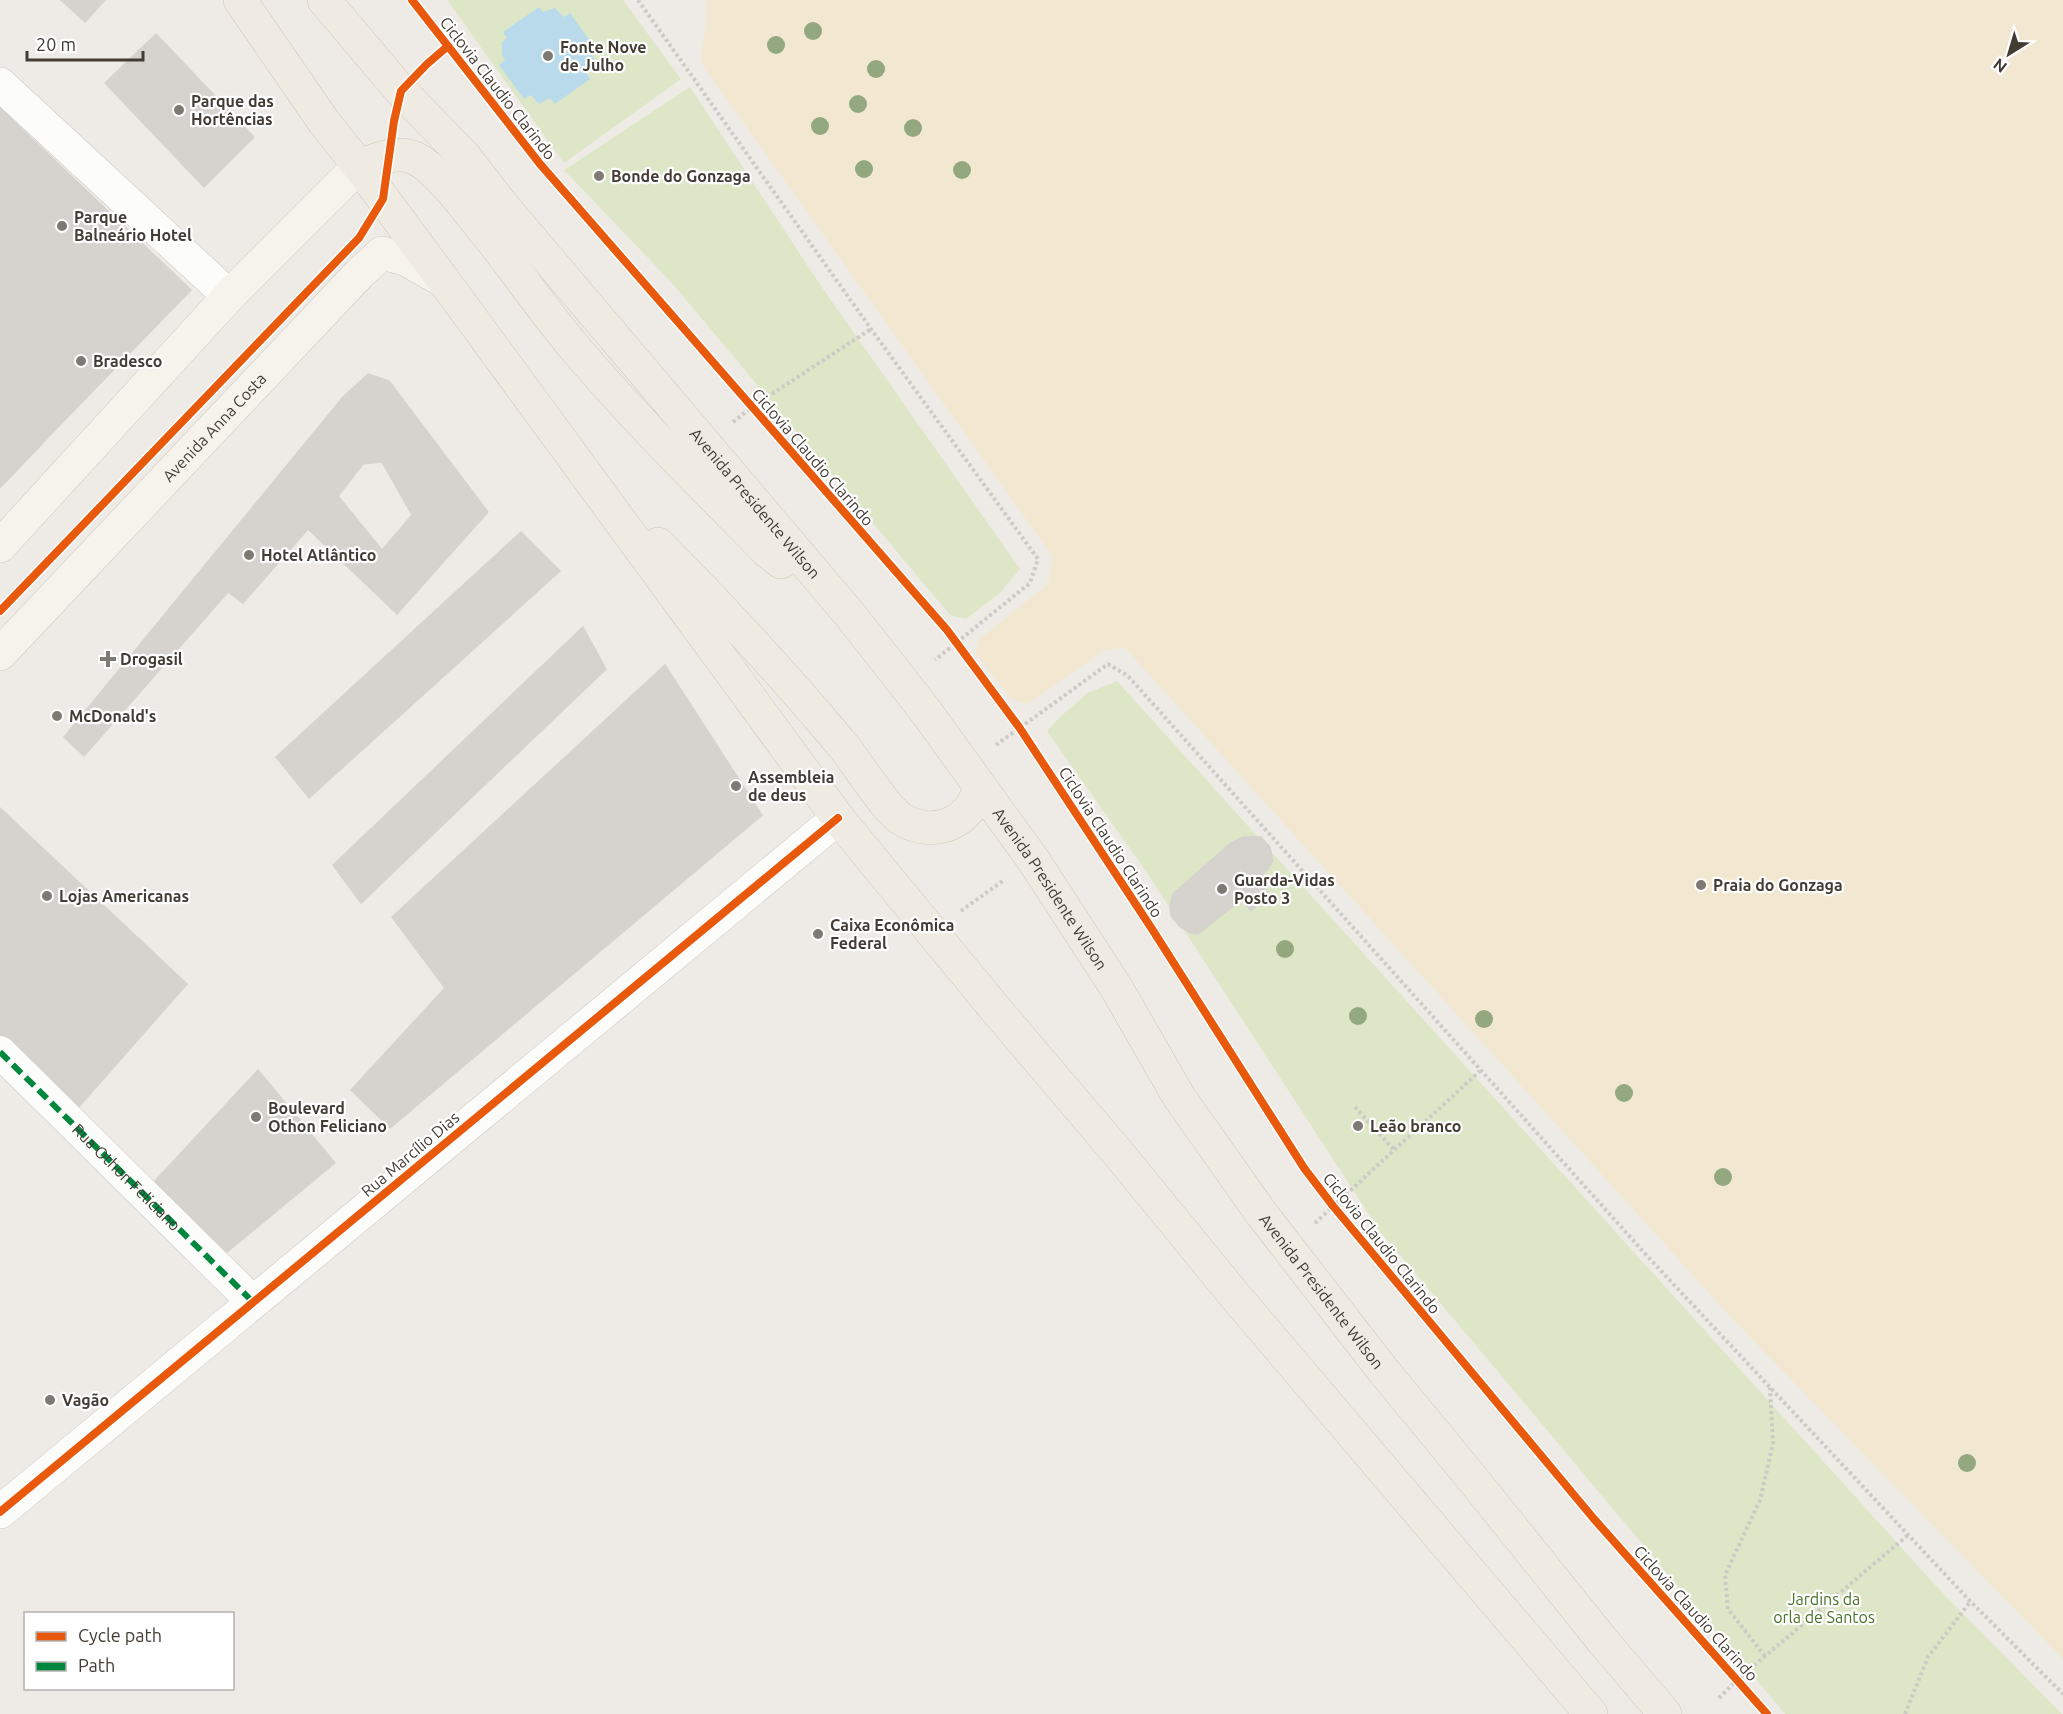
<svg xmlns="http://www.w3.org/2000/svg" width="2063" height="1714" viewBox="0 0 2063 1714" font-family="Ubuntu,sans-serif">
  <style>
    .green { fill: #dde7c7 }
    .sand { fill: #f2e8d2 }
    .water { fill: #b8daeb }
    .building { fill: #d6d2ce; stroke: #d6d2cd; stroke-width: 1.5; fill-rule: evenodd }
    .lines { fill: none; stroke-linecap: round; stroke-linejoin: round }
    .pedestrian-casing { stroke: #cac7c3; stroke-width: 33 }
    .minor-casing { stroke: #cac7c3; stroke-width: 34 }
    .secondary-casing { stroke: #cdc8be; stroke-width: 34 }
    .primary-casing { stroke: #d0c6b5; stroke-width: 34 }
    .path { stroke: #cccac6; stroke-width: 4; stroke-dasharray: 3 3; stroke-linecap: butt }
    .pedestrian { stroke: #fcfcfb; stroke-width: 32 }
    .minor { stroke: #fcfcfb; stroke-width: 33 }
    .secondary { stroke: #f6f3ed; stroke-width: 33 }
    .primary { stroke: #f0ebe2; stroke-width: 33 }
    .quiet { stroke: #00873e; stroke-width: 6; stroke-dasharray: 12 6; stroke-linecap: butt }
    .cycleway-casing { stroke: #fff; stroke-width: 11 }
    .cycleway { stroke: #e8590c; stroke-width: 8 }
    .tree { fill: #94a87f }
    .poi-dot { fill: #7f7973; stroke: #fff; stroke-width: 2 }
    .labels { text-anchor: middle; stroke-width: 4.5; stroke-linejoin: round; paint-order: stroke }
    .poi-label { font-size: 16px; font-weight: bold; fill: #433c34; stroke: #fff; text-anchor: start }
    .street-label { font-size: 16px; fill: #433c34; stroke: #fff }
    .park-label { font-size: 16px; fill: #4a722a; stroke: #fff }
  </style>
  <rect width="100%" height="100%" fill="#eeebe7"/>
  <!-- green -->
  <g class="green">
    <polygon points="447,0 623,0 681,79 564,163"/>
    <polygon points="690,87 821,286 1020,569 1001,592 966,619 950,615 671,282 564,170"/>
    <polygon points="1117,681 1937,1587 2062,1714 1785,1714 1379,1230 1145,870 1047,731 1061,716 1088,693"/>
  </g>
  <!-- sand -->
  <polygon class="sand" points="706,0 2063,0 2063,1659 1737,1324 1124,647 1103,651 1028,704 1011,699 976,654 978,640 1048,584 1053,557 700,62 707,20"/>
  <!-- water -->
  <polygon class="water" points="539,7 543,12 555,8 564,17 570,13 595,48 589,52 594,58 594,64 586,72 590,79 555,104 550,98 539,104 531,95 524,99 499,65 505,60 502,55 502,42 507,38 503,32"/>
  <!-- building -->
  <g class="building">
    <polygon points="61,0 105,0 85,22"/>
    <polygon points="156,34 254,137 204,187 105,83"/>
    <polygon points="0,108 27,134 0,163"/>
    <polygon points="27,134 191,290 57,428 0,374 0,163"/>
    <polygon points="0,374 57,428 0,488"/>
    <path d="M368,374L389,381L488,512L397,614L308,529L243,603L228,592L84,756L64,737L343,397ZM382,462L412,515L382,550L338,496L363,464Z"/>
    <polygon points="521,532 560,571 309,798 276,757"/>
    <polygon points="583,627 606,669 361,903 333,865"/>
    <polygon points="665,665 762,815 390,1128 351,1090 445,988 392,917"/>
    <polygon points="0,808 187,984 77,1109 0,1035"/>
    <polygon points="1243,837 1261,837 1270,847 1273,861 1268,869 1257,880 1269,894 1251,911 1241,900 1198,934 1191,933 1180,927 1171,916 1170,906 1173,894 1231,843"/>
    <polygon points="258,1070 335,1163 227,1252 154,1182"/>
  </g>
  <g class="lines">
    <defs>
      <polyline id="pedestrian" points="0,1052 253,1302"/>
      <g id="minor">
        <polyline points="0,84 229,296"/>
        <polyline points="0,1512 838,818"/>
      </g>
      <g id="secondary">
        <polyline points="0,546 229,296 359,166"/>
        <path id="s1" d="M0,654L360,273L382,253L405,259L444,281"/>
      </g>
      <g id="primary">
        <polyline points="240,0 324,122 359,166 444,281 838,818 997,1011 1118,1153 1236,1297 1591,1714"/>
        <path id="s2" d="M324,0L401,91L465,157L502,205L851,616L924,709L1034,861L1117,989L1179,1097L1261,1213L1382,1369L1471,1477L1602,1640L1665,1714"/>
        <path d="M359,166C376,160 394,151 412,157C435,165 467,209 482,228C514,267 542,309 574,347C635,419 702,485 768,552L781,562"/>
        <path d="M658,544C722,608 782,673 840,742C855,759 886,811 903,820C935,838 971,823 980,786"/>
      </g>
    </defs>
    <!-- pedestrian casing -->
    <use href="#pedestrian" class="pedestrian-casing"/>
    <!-- minor casing -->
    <use href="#minor" class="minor-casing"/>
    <!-- secondary casing -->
    <use href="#secondary" class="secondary-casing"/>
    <!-- primary casing -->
    <use href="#primary" class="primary-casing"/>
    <!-- path -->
    <g class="path">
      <polyline points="638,0 871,329 1038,559 1030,583 935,660"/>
      <polyline points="733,422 752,407 871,329"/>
      <polyline points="996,745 1108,664 1128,676 1648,1257 1970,1601 2063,1694"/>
      <polyline points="961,911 1004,880"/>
      <polyline points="1355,1107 1395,1151"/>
      <polyline points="1315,1223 1480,1071"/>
      <polyline points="1765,1656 1728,1609 1725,1575 1760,1500 1767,1470 1773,1443 1770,1388"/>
      <polyline points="1719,1698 1737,1680 1908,1535"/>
      <polyline points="1905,1714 1928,1657 1970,1602"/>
    </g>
    <!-- pedestrian -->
    <use href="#pedestrian" class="pedestrian"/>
    <!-- minor -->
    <use href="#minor" class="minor"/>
    <!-- secondary -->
    <use href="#secondary" class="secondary"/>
    <!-- primary -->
    <use href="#primary" class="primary"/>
    <!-- quiet -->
    <path class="quiet" id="s3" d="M0,1052L253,1302"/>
    <defs>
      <g id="cycleway">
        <polyline points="412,0 540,164 947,630 1019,727 1152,929 1304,1168 1333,1206 1594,1519 1767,1714"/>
        <polyline points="0,611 359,238 383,199 394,121 401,91 427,64 448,46"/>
        <polyline points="0,1512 838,818"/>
      </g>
    </defs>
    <!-- cycleway casing -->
    <use href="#cycleway" class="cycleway-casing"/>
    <!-- cycleway -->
    <use href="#cycleway" class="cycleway"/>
  </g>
  <!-- trees -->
  <g class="tree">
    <circle cx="813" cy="31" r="9"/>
    <circle cx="776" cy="45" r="9"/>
    <circle cx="876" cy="69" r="9"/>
    <circle cx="858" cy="104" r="9"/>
    <circle cx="820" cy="126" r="9"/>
    <circle cx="913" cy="128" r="9"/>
    <circle cx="864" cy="169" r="9"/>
    <circle cx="962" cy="170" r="9"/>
    <circle cx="1285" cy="949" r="9"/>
    <circle cx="1358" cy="1016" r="9"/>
    <circle cx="1484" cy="1019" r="9"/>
    <circle cx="1624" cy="1093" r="9"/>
    <circle cx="1723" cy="1177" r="9"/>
    <circle cx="1967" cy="1463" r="9"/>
  </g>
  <!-- markers -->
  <g class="poi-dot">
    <circle cx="548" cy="56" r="6"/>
    <circle cx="179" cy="110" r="6"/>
    <circle cx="599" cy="176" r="6"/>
    <circle cx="62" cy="226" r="6"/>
    <circle cx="81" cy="361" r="6"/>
    <circle cx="249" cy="555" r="6"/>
    <path d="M105 650h6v6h6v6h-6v6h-6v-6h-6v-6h6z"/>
    <circle cx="57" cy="716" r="6"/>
    <circle cx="736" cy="786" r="6"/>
    <circle cx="1701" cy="885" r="6"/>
    <circle cx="1222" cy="889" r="6"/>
    <circle cx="47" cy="896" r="6"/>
    <circle cx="818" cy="934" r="6"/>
    <circle cx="256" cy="1117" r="6"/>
    <circle cx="1358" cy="1126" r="6"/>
    <circle cx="50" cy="1400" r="6"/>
  </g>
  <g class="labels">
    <!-- poi labels -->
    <g class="poi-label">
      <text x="560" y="53">Fonte Nove<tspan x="560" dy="18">de Julho</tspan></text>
      <text x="191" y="107">Parque das<tspan x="191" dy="18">Hortências</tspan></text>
      <text x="611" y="182">Bonde do Gonzaga</text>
      <text x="74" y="223">Parque<tspan x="74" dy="18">Balneário Hotel</tspan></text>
      <text x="93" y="367">Bradesco</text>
      <text x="261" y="561">Hotel Atlântico</text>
      <text x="120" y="665">Drogasil</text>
      <text x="69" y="722">McDonald's</text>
      <text x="748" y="783">Assembleia<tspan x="748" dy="18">de deus</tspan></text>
      <text x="1234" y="886">Guarda-Vidas<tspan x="1234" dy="18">Posto 3</tspan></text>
      <text x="1713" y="891">Praia do Gonzaga</text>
      <text x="59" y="902">Lojas Americanas</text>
      <text x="830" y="931">Caixa Econômica<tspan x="830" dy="18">Federal</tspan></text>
      <text x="268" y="1114">Boulevard<tspan x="268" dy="18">Othon Feliciano</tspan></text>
      <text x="1370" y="1132">Leão branco</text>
      <text x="62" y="1406">Vagão</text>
    </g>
    <!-- street labels -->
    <g class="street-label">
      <text transform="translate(498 88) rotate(52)" y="6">Ciclovia Claudio Clarindo</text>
      <text dy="6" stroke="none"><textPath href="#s1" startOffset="312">Avenida Anna Costa</textPath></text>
      <text transform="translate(813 457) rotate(49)" y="6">Ciclovia Claudio Clarindo</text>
      <text dy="6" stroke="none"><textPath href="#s2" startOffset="663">Avenida Presidente Wilson</textPath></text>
      <text transform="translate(1111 842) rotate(57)" y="6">Ciclovia Claudio Clarindo</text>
      <text dy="6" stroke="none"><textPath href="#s2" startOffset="1149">Avenida Presidente Wilson</textPath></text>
      <text transform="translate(410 1154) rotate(-40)" y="6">Rua Marcílio Dias</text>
      <text dy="6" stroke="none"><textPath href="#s3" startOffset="178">Rua Othon Feliciano</textPath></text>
      <text transform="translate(1382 1243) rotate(51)" y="6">Ciclovia Claudio Clarindo</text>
      <text dy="6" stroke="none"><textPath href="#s2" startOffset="1635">Avenida Presidente Wilson</textPath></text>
      <text transform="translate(1696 1613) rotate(48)" y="6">Ciclovia Claudio Clarindo</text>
    </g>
    <!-- park labels -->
    <g class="park-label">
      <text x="1824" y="1605">Jardins da<tspan x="1824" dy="18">orla de Santos</tspan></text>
    </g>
  </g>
  <!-- legend -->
  <rect x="24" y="1612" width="210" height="78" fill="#ffffff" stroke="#b4b1ae" stroke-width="1.5"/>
  <rect x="36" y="1632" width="30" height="9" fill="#e8590c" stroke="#b4b1ae" stroke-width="1.5"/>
  <text x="78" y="1642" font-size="18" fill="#433c34">Cycle path</text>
  <rect x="36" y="1662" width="30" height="9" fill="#00873e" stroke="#b4b1ae" stroke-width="1.5"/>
  <text x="78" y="1672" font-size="18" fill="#433c34">Path</text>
  <!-- north arrow -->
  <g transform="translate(2009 54) rotate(217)" stroke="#ffffff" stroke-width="4.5" paint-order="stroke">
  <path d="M0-4.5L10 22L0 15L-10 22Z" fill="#433c34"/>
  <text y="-9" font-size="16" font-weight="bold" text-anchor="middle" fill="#433c34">N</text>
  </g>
  <!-- scale -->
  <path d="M27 51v9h116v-9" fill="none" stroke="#433c34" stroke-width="3"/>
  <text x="36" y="51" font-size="18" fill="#433c34" stroke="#ffffff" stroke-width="4.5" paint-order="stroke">20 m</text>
</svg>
